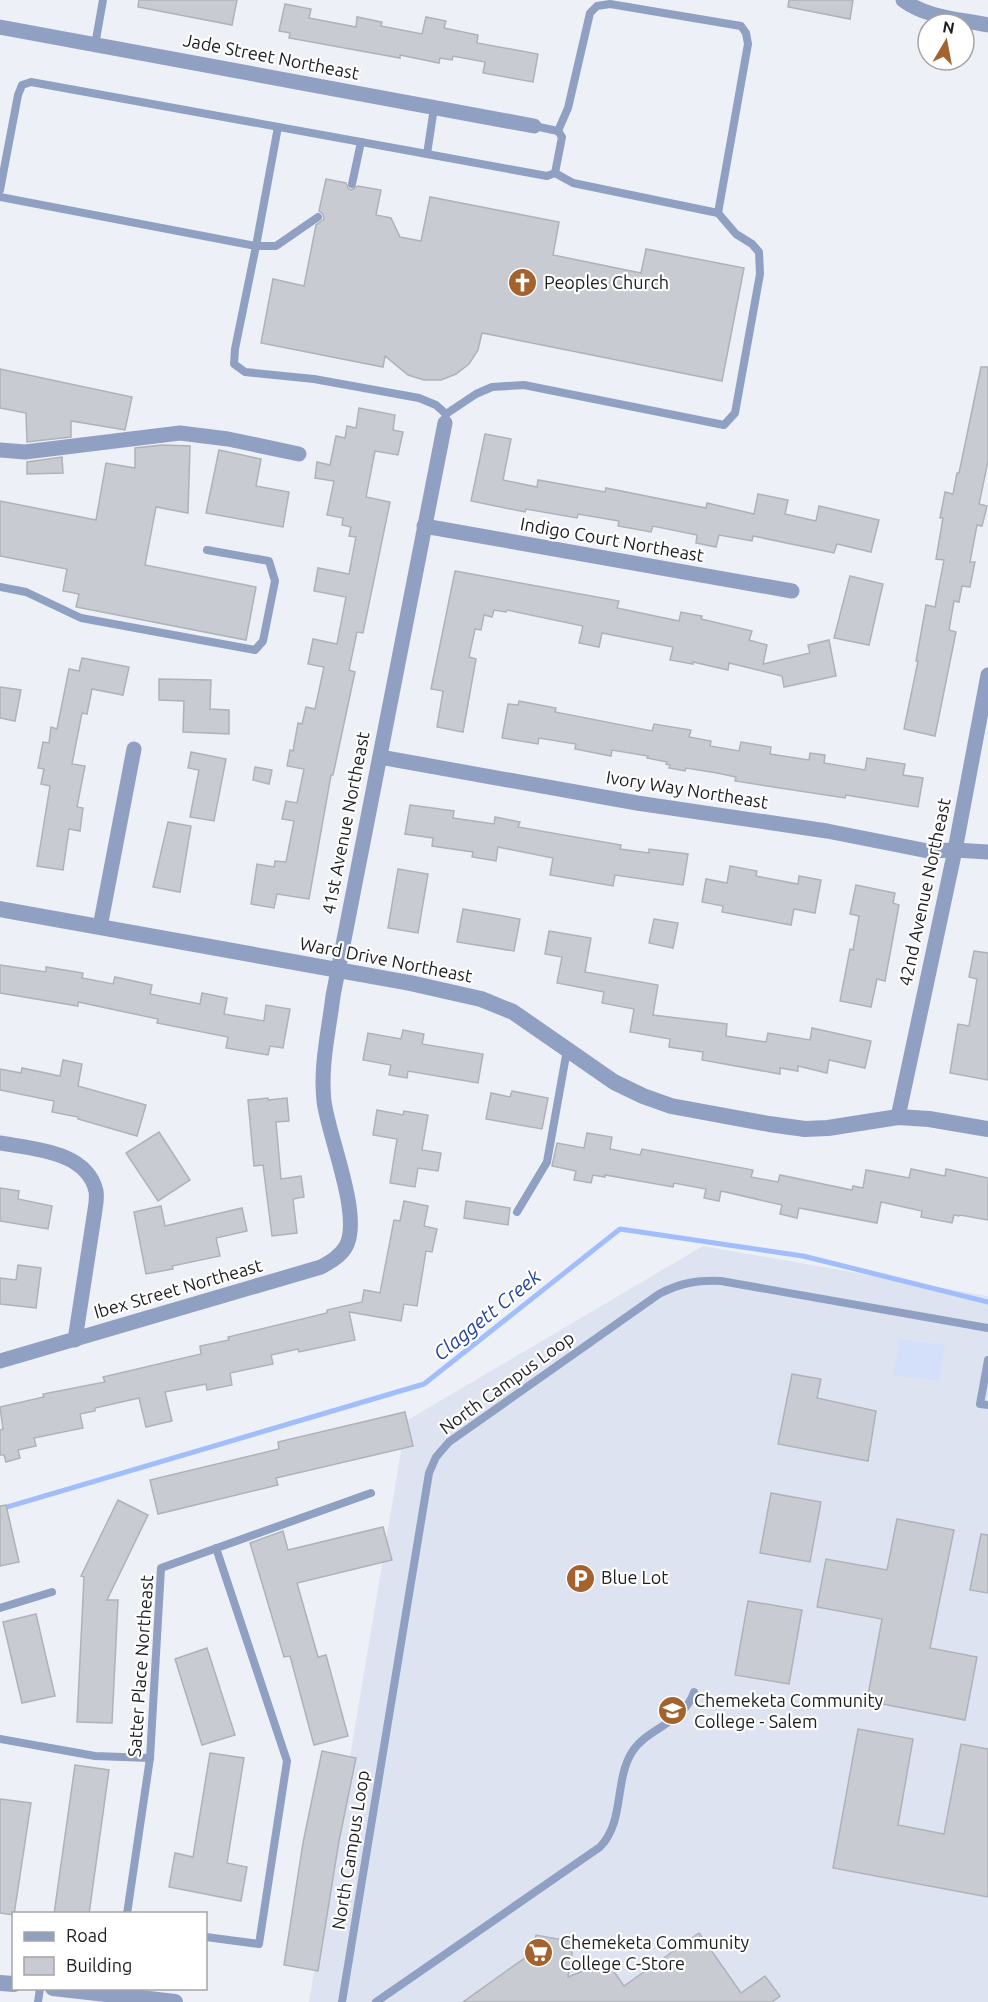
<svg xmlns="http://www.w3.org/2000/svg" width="988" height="2002" viewBox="0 0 988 2002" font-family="Ubuntu,sans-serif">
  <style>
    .built { fill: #dde3f1 }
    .green { fill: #d4e0fa }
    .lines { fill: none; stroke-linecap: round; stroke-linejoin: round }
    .stream { stroke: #a1bdfb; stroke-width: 5 }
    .building { fill: #c8cbd2; stroke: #afb2b8; stroke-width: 1.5 }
    .service { stroke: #90a0c2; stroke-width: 8 }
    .minor { stroke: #90a0c2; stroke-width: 15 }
    .tertiary { stroke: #90a0c2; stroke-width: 16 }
    .labels { text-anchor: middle; stroke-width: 4.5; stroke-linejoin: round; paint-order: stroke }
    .street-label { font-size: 18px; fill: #1d1e20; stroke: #fff }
    .poi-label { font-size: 18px; fill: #1d1e20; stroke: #fff; text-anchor: start }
    .water-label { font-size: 20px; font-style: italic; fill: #24429a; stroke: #fff }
  </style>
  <rect width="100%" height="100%" fill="#edf0f7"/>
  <!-- built -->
  <polygon class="built" points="703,1246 988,1296 988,2002 309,2002 406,1421"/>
  <!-- green -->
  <polygon class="green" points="899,1339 945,1345 939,1381 894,1375"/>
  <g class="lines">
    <!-- stream -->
    <polyline class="stream" points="0,1509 424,1384 620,1229 803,1256 988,1302"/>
  </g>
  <!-- building -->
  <g class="building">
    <polygon points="139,0 237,0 232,25 138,7"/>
    <polygon points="789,0 853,0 850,19 788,7"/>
    <polygon points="285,4 311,9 309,18 356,27 357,17 382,22 381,26 422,34 426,17 446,21 444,28 478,35 477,43 538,54 533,82 483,73 485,62 453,56 452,60 440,58 439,63 400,55 400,58 289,38 290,33 279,31"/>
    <polygon points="326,179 346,183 348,188 351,190 358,186 381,190 376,215 391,218 400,237 421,241 430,197 559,222 553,255 641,273 646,249 744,268 722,381 482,333 478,350 469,364 456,374 441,380 424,380 408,375 385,356 383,367 261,343 273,279 304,286 316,225 324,219 323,214 319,211"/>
    <polygon points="981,367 988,367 988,461 979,504 987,506 982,526 977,525 970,562 975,562 970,587 962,586 959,602 954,601 949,630 956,632 935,736 904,729 918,661 916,661 926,605 935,607 944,560 936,559 943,518 940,518 945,492 953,494 957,473 959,473"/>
    <polygon points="0,369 132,397 125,430 71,421 71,437 27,442 26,413 0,408"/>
    <polygon points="359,408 395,415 393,430 403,432 398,455 375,451 366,497 390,502 363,633 357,632 349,670 355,672 333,775 331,775 309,899 277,894 274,908 251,904 257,864 274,867 275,861 286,862 294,821 282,819 286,801 297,803 304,769 287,766 290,750 293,751 298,723 302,724 306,707 315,709 324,667 308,664 313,639 337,644 346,597 314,591 318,568 349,574 356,537 349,536 351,527 342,525 343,518 327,515 334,481 315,478 317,462 330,465 336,436 345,438 347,426 356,428"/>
    <polygon points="485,434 511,439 503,480 537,487 538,480 605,492 606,488 706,508 707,503 754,514 758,494 788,500 785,514 816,521 819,506 879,520 871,552 837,544 834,553 753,536 752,541 719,535 716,547 696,543 697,535 653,526 651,532 618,526 619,521 578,514 577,518 526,509 525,512 471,501"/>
    <polygon points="162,445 190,446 188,513 156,507 145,565 256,587 246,640 76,607 79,594 63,591 67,569 0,556 0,501 96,520 106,463 135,468 135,448"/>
    <polygon points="219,450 261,459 256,486 289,492 283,527 206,513"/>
    <polygon points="62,457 63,473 27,474 27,462"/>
    <polygon points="455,571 619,601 617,608 679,621 681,612 702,616 701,619 752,631 749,640 767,645 763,664 810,653 808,645 829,640 836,676 784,687 782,676 729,663 728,670 693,662 693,664 670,660 673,647 602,633 599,647 579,643 583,626 507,610 506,612 494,610 492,617 484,615 481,630 475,629 469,657 476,659 463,732 437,727 443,691 431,689"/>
    <polygon points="850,576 883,584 869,645 834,638"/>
    <polygon points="82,658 129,667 123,695 92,689 87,714 82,713 72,764 85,766 77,807 83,808 80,831 69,829 63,870 37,866 50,786 41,784 44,769 38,768 43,742 49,743 51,727 57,729 69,669 79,671"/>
    <polygon points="159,679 211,680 210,709 229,710 229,734 183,732 184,701 159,700"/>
    <polygon points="0,687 21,690 15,721 0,718"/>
    <polygon points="519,701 556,708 555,712 652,731 654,724 691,730 689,737 711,741 710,746 739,751 741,742 771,747 770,754 809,760 810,753 825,755 824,763 865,770 867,758 905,764 903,775 923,778 918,807 846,795 845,798 735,781 736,777 717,773 686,768 685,771 669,768 670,765 666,764 667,762 647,758 648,756 612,750 611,756 575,749 576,744 539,738 538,744 502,738 508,704 518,705"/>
    <polygon points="191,752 226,759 214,821 190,817 199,770 188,768"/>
    <polygon points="255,767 272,770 269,784 253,780"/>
    <polygon points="410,805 454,811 453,818 494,824 495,817 520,822 518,827 621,845 620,849 649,853 649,849 688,854 683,885 615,875 613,886 550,875 553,858 498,847 496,861 472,857 473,852 432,846 433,838 405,834"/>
    <polygon points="168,822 191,826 180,892 153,887"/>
    <polygon points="730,866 757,871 756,876 798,884 799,876 821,880 815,913 794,909 791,925 722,912 723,906 702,902 706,879 727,883"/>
    <polygon points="398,869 428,874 418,933 388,928"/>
    <polygon points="856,885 895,893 893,903 899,905 885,981 877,979 871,1007 840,1001 850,949 853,950 859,916 850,914"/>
    <polygon points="463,909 520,919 514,951 457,942"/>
    <polygon points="654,919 678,923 673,948 649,943"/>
    <polygon points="549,931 591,938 585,972 658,985 653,1015 727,1024 726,1036 766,1042 768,1033 810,1040 812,1028 871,1041 865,1068 829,1060 827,1073 798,1066 798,1071 780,1068 780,1074 702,1060 703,1052 669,1047 670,1039 630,1032 634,1009 602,1003 604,992 557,983 562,957 545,954"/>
    <polygon points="974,951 988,953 988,1080 950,1073 958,1024 969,1026 977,979 969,977"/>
    <polygon points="0,965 46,972 46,967 83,973 82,978 113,984 115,977 152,985 150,994 200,1004 202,993 227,998 224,1014 264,1021 266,1005 290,1009 283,1048 270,1046 268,1055 226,1048 228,1037 157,1023 158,1019 78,1002 78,1006 0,993"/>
    <polygon points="403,1030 424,1034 422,1044 483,1054 478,1083 408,1071 407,1078 389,1075 391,1065 363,1060 368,1033 401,1039"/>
    <polygon points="63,1060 82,1064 78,1086 146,1105 137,1136 78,1119 78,1117 52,1112 54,1101 0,1090 0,1069 21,1073 22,1068 60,1076"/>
    <polygon points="512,1091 548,1098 542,1129 486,1119 491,1093 510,1097"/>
    <polygon points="268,1098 268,1100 287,1098 289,1121 276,1122 281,1179 301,1176 304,1197 293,1199 297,1233 272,1236 263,1165 254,1166 248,1100"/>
    <polygon points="377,1110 403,1115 404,1111 428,1115 422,1150 441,1153 438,1171 418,1168 415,1187 390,1183 397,1139 373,1135"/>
    <polygon points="159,1132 190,1180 158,1201 126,1153"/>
    <polygon points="587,1133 612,1137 610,1149 640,1155 642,1149 753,1170 751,1177 778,1182 780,1175 852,1190 853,1186 863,1188 866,1170 909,1178 911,1169 945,1176 946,1169 988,1178 988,1220 960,1215 959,1216 954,1215 952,1223 921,1217 922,1211 881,1202 877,1223 799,1208 797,1218 780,1214 782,1205 721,1191 719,1201 704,1198 706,1189 674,1183 673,1187 605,1175 605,1177 593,1175 591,1183 574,1180 576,1171 552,1166 557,1143 584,1148"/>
    <polygon points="0,1188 19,1191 18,1199 52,1206 48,1229 0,1221"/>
    <polygon points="404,1201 428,1206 424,1226 437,1229 432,1252 426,1251 417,1306 404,1304 401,1321 349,1312 355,1340 299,1352 298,1349 271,1355 273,1364 230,1373 232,1385 207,1390 206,1384 165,1392 172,1421 146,1427 139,1398 95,1408 95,1411 80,1414 83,1428 34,1438 36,1446 18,1450 20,1458 6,1462 4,1455 0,1455 0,1430 3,1429 0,1407 44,1397 43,1394 105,1382 103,1377 201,1354 200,1346 229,1340 228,1337 327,1313 327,1310 362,1302 364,1290 380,1293 394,1220 400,1221"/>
    <polygon points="466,1201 510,1208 508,1225 464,1218"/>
    <polygon points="161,1206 165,1226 242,1208 247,1231 216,1238 220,1256 172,1266 173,1269 146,1274 134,1212"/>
    <polygon points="18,1265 41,1268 36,1308 0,1304 0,1278 16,1280"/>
    <polygon points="792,1374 821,1379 817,1398 876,1411 868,1461 778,1444"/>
    <polygon points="405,1412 413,1446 276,1478 278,1485 158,1514 150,1480 279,1449 278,1442"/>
    <polygon points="771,1493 821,1502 810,1562 760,1553"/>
    <polygon points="118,1500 148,1515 107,1600 118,1600 112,1723 77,1722 84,1577 81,1576"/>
    <polygon points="6,1505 19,1562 0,1566 0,1506"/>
    <polygon points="897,1519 954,1530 930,1648 977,1657 965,1720 867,1701 882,1619 817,1607 826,1559 887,1570"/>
    <polygon points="383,1527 392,1560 297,1583 318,1657 326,1655 348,1736 314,1745 290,1656 284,1657 250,1543 283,1531 288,1550"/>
    <polygon points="981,1534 988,1535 988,1593 970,1590"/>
    <polygon points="748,1601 802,1610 789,1684 735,1675"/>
    <polygon points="36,1614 55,1696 22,1703 3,1622"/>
    <polygon points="207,1648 235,1735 202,1745 175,1659"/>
    <polygon points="858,1729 913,1739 898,1825 944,1834 961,1744 988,1749 988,1897 833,1868"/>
    <polygon points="322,1751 356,1758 339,1841 318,1971 284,1965 303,1843"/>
    <polygon points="210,1753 244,1758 227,1863 247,1867 241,1901 169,1887 175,1853 193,1857"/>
    <polygon points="75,1765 109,1770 89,1914 54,1914"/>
    <polygon points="0,1799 31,1803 14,1915 0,1913"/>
    <polygon points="699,1933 741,1993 765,1976 780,1996 772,2002 463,2002 533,1952 536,1935 574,1942 568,1977 601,1964 610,1966 624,1986"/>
  </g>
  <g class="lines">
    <!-- service -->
    <g class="service">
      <polyline points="95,45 103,0"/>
      <polyline points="434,108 427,154 547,176 555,173 562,137 558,131 534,126"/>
      <polyline points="278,127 256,246 276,246 318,217"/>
      <polyline points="558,131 568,108 590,13 597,6 610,4 741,26 746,33 748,44 718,213"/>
      <polyline points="352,184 361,142"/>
      <polyline points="0,190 18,95 22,85 31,82 427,154"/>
      <polyline points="0,197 256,246 235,349 234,364 245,372 314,379 419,398 436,405 446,414 445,419"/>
      <polyline points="446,414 476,394 492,387 524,385 724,425 735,413 760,274 759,252 752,244 736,234 718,213 573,183 555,173"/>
      <polyline points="0,587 26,592 81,618 255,650 263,641 275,581 269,561 207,550"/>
      <polyline points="517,1212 547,1162 567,1050"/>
      <polyline points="988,1360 980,1404 988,1405"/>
      <polyline points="0,1608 52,1592"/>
      <polyline points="0,1739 95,1756 150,1758"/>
      <polyline points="127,1914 150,1758 161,1568 371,1493"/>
      <polyline points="206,1937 259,1944 287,1761 216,1548"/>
      <polyline points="38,2002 40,1988"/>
      <path d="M342,2002L429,1473L436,1457L449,1442L659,1294C680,1283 697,1280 721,1281L988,1328"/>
      <path d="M376,2002L600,1847C625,1821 614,1781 632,1752C648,1727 684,1723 694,1692"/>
    </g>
    <!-- minor -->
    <g class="minor">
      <path d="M903,0C927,18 960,19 988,25"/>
      <polyline points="0,27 534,126"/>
      <polyline points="0,450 25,452 180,433 228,439 299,454"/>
      <polyline points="424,526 792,591"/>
      <polyline points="380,757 637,803 827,831 928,851 955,850 988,852"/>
      <polyline points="100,927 134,749"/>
      <polyline points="898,1117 955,850 988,675"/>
      <path d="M0,1143C33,1149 87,1151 96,1191C97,1197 96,1204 95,1210L75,1340"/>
      <path d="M0,1361L321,1267C330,1262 339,1257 345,1248C364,1219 328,1136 324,1101C320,1066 329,1030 333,996L445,423"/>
    </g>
    <!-- tertiary -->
    <g class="tertiary">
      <polyline points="0,909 410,983 481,999 513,1012 614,1082 643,1096 671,1106 769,1124 805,1129 828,1128 898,1117 929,1119 988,1129"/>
      <polyline points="0,1983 14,1984"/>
      <polyline points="53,1988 175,2002"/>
    </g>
  </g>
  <!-- icons -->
  <defs>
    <symbol id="church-disc" viewBox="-11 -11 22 22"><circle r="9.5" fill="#a4622f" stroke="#fff"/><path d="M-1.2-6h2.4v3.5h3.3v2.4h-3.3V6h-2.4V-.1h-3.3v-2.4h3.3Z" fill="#fff"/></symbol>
    <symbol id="parking-disc" viewBox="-11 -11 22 22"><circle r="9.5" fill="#a4622f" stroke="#fff"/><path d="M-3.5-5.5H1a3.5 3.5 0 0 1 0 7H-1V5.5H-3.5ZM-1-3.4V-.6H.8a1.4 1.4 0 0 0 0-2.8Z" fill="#fff"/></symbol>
    <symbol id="university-disc" viewBox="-11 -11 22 22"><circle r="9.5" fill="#a4622f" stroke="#fff"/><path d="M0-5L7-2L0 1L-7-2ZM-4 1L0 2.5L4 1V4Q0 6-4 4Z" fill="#fff"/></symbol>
    <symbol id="supermarket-disc" viewBox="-11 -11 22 22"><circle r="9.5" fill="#a4622f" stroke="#fff"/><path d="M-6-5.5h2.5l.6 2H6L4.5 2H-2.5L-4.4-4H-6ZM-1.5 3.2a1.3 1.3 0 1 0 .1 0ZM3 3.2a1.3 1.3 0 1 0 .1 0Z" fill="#fff"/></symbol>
  </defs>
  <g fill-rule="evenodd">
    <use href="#church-disc" x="506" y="266" width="33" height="33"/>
    <use href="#parking-disc" x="564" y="1562" width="33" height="33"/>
    <use href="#university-disc" x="656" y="1694" width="33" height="33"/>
    <use href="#supermarket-disc" x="522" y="1936" width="33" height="33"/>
  </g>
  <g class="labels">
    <!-- street labels -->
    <g class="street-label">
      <text transform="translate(271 57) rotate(11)" y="6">Jade Street Northeast</text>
      <text transform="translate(612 540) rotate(10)" y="6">Indigo Court Northeast</text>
      <text transform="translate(687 790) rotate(9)" y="6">Ivory Way Northeast</text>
      <text transform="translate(346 823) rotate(-79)" y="6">41st Avenue Northeast</text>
      <text transform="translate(925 892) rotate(-78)" y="6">42nd Avenue Northeast</text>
      <text transform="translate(386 960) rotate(11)" y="6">Ward Drive Northeast</text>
      <text transform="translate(178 1289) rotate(-16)" y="6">Ibex Street Northeast</text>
      <text transform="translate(507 1383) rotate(-36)" y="6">North Campus Loop</text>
      <text transform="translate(141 1666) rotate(-86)" y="6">Satter Place Northeast</text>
      <text transform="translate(351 1850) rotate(-81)" y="6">North Campus Loop</text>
    </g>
    <!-- poi labels -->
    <g class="poi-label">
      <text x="544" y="289">Peoples Church</text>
      <text x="601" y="1584">Blue Lot</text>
      <text x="694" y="1707">Chemeketa Community<tspan x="694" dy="21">College - Salem</tspan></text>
      <text x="560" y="1949">Chemeketa Community<tspan x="560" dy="21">College C-Store</tspan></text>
    </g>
    <!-- water labels -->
    <g class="water-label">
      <text transform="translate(487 1315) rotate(-39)" y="7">Claggett Creek</text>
    </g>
  </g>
  <!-- legend -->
  <rect x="12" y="1912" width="195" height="78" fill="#ffffff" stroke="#a5a5a6" stroke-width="1.5"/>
  <rect x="24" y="1932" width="30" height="9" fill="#90a0c2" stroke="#a5a5a6" stroke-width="1.5"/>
  <text x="66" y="1942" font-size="18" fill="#1d1e20">Road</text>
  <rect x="24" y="1957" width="30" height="18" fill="#c8cbd2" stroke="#a5a5a6" stroke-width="1.5"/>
  <text x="66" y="1972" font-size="18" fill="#1d1e20">Building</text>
  <!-- north arrow -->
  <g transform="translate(946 42) rotate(10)"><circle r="28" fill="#ffffff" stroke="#a5a5a6" stroke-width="1.5"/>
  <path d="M0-4.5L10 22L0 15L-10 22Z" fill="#a4622f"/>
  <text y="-9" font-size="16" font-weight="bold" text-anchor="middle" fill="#1d1e20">N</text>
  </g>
</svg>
